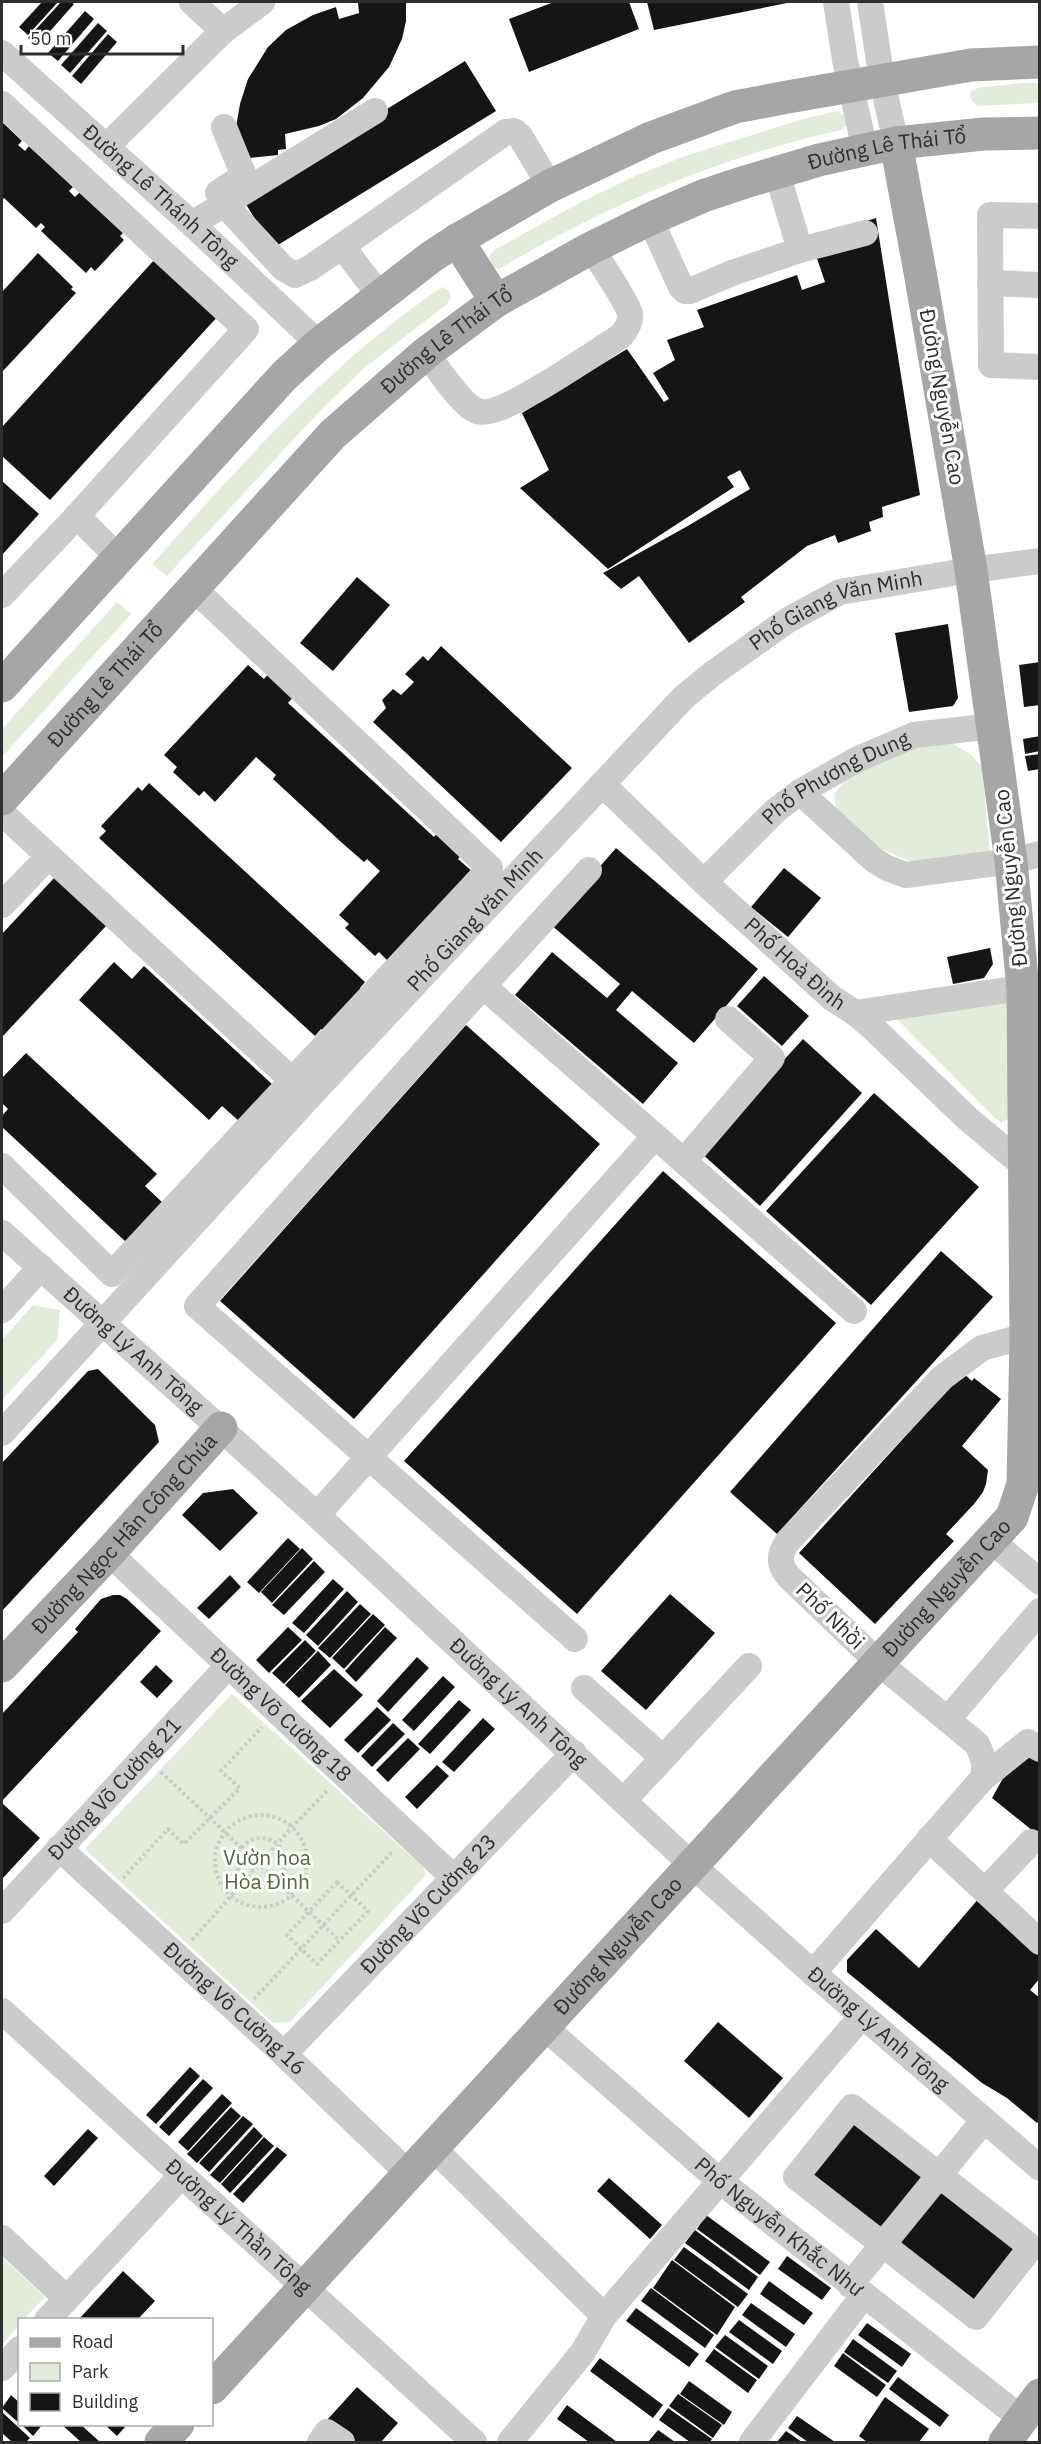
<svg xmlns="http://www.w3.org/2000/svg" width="1041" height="2444" viewBox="0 0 1041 2444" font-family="'IBM Plex Sans',sans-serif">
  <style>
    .green { fill: #e3ecdb }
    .building { fill: #151515 }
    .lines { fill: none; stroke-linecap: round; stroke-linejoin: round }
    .path { stroke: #cbcbcb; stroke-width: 4; stroke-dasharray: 3 3; stroke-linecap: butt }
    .minor { stroke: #cbcbcb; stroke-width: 26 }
    .major { stroke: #a6a6a6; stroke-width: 33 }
    .labels { text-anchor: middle; stroke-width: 6; stroke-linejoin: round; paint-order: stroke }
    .street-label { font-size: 21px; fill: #2e2e2e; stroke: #fff }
    .park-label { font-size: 21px; fill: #4e6c3a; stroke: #fff }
  </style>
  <rect width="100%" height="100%" fill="#fff"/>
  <!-- green -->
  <g class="green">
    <path d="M1022,83H1039V103L978,106C972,102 970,99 970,92L977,88Z"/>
    <path d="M838,111L844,116L846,125L842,130C722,156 605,206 499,269L493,267L489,256L494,250L585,200L635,176L685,156L803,119Z"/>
    <path d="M442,287L449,291L451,298L446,305L363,369L319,412L167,576L152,564C243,463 329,364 442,287Z"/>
    <polygon points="117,602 131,614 2,757 2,729"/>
    <polygon points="949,742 969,753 982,766 990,854 914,863 876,847 836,809 834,794 845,781 909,746"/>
    <polygon points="1007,1001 1010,1117 1002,1123 996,1119 897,1019"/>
    <polygon points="33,1305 60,1310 57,1340 2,1400 2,1340"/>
    <polygon points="232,1694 424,1868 425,1876 290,2022 273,2023 85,1849"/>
    <polygon points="2,2257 45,2297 24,2319 20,2320 19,2325 2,2345"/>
  </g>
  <!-- building -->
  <g class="building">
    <polygon points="42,2 58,2 28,35 19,27"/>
    <polygon points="61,2 71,2 74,4 37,46 28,38"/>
    <polygon points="358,2 406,2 406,21 402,39 389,67 363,98 336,119 319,126 285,134 286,149 278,150 278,155 240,159 236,127 240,104 248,79 268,47 286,30 313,15 336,7 339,19 359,13"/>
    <polygon points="554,2 629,2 639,29 529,72 509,19"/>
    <polygon points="647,2 787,2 787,3 654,30"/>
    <polygon points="85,11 94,19 58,61 48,53"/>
    <polygon points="98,23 107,31 70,73 61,65"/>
    <polygon points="108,34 117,42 81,84 72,76"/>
    <polygon points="465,61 496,111 273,248 242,198"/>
    <polygon points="2,122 22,141 18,145 25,151 29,146 73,187 69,191 75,197 80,192 123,233 120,236 124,240 95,271 91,267 86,273 41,231 45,227 41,223 36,228 4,198 2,200"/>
    <polygon points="876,218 920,495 882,507 883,517 869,522 871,531 838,543 835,535 807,546 741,597 745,602 689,643 639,576 621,589 603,573 686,527 750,489 740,470 727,477 734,487 608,569 520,488 549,470 522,413 627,349 664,402 669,399 653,373 675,360 667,340 704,327 697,310 797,275 802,290 825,282 810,238"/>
    <polygon points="38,253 73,287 71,289 76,293 2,372 2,292"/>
    <polygon points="156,258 219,315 50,500 2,456 2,427"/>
    <polygon points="2,481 39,514 2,555"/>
    <polygon points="357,577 390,605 333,671 300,643"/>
    <polygon points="948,624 958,698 953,706 909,712 895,633"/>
    <polygon points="441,646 572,768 501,842 373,722 386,708 382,700 393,689 401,695 414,682 405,674 423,656 428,661"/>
    <polygon points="1040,662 1040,705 1024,707 1019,665"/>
    <polygon points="248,665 264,679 269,673 294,696 288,703 434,837 439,831 463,853 458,859 473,872 389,962 379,952 375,956 345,928 349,924 339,915 380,871 367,859 364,862 341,842 273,779 276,775 256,757 215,802 204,791 199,796 173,772 177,767 164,755"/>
    <polygon points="1040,736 1040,751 1025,754 1023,739"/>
    <polygon points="1040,754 1040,769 1028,771 1025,756"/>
    <polygon points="149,783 365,982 360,988 363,991 325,1033 321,1029 315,1036 99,838 106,831 101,826 138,787 142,791"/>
    <polygon points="616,848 758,969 694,1043 632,991 616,1010 678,1063 643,1104 515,995 552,952 607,998 620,984 550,924"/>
    <polygon points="784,868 821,898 788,937 751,907"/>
    <polygon points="55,877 107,925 2,1037 2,934"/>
    <polygon points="990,948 993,964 984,978 953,984 947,957"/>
    <polygon points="114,962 132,979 144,966 273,1085 239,1121 222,1106 209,1120 79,1000"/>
    <polygon points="764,976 809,1016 782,1046 737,1006"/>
    <polygon points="466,1025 600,1144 354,1419 220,1301"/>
    <polygon points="803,1039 862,1093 760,1206 700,1152"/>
    <polygon points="26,1053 157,1174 145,1186 163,1203 126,1242 2,1127 2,1116 8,1109 2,1103 2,1078"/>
    <polygon points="874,1093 979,1187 871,1305 766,1211"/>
    <polygon points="663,1171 836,1323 577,1614 404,1461"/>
    <polygon points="941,1251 993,1297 777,1534 730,1492"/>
    <polygon points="98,1369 155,1425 159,1442 2,1611 2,1463 88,1371"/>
    <polygon points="963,1373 972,1381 974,1378 1001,1399 962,1446 988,1470 986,1484 983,1492 974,1504 946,1534 954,1541 875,1624 799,1553"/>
    <polygon points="233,1489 258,1513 220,1551 182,1515 203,1493"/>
    <polygon points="288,1538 300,1549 259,1593 247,1582"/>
    <polygon points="302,1548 313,1559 272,1603 261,1592"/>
    <polygon points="314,1561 325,1572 284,1615 272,1605"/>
    <polygon points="230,1575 241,1587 209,1619 197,1608"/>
    <polygon points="333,1579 344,1589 304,1633 292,1623"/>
    <polygon points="347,1591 358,1602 318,1646 306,1635"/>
    <polygon points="670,1594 715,1633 646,1710 601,1671"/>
    <polygon points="113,1595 120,1595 127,1599 161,1631 2,1801 2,1714 78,1632 75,1629 101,1599"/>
    <polygon points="360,1604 371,1614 330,1658 318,1648"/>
    <polygon points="373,1614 385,1625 344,1669 332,1658"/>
    <polygon points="288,1627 302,1640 269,1673 256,1660"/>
    <polygon points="385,1627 397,1638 356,1682 345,1671"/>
    <polygon points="305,1640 316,1651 284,1684 272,1673"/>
    <polygon points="318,1651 331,1665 299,1698 285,1685"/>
    <polygon points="417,1657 429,1668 388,1712 377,1701"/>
    <polygon points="156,1665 173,1681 157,1698 140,1682"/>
    <polygon points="334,1669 363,1695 330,1728 301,1701"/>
    <polygon points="443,1676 455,1687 414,1731 402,1720"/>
    <polygon points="459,1700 471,1710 430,1754 418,1744"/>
    <polygon points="377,1707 391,1720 358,1753 344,1740"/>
    <polygon points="483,1718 495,1729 454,1772 442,1762"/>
    <polygon points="393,1723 405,1734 372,1767 361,1756"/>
    <polygon points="408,1738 420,1749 388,1782 376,1770"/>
    <polygon points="1026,1748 1040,1756 1040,1843 1033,1831 992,1798 1002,1780"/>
    <polygon points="437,1765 449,1776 417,1809 405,1797"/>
    <polygon points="2,1803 40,1838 2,1879"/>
    <polygon points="980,1897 1040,1947 1040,1978 1030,1990 1040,1998 1040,2119 1037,2123 1007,2098 982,2083 847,1972 847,1960 876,1929 919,1968"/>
    <polygon points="718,2022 783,2078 749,2118 684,2061"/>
    <polygon points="190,2067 200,2076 156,2124 146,2115"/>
    <polygon points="203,2079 213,2088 169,2136 159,2127"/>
    <polygon points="222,2094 232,2103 188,2151 178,2142"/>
    <polygon points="231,2107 241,2116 197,2163 187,2154"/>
    <polygon points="856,2114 1023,2245 972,2310 799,2185"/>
    <polygon points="243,2116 253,2124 209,2172 199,2163"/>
    <polygon points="254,2127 263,2136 220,2183 210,2175"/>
    <polygon points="88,2129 98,2138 54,2186 44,2176"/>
    <polygon points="264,2137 274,2146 230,2193 221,2184"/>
    <polygon points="277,2147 287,2155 243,2203 233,2194"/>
    <polygon points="609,2178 662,2225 650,2239 597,2191"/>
    <polygon points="706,2215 770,2262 760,2275 697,2229"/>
    <polygon points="695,2230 758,2277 749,2290 685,2243"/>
    <polygon points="684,2247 748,2294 738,2307 674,2260"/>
    <polygon points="787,2256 831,2288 822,2300 778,2269"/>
    <polygon points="672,2260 735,2307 717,2335 653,2288"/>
    <polygon points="123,2271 155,2301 138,2319 79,2319"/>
    <polygon points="769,2281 813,2313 804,2325 760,2294"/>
    <polygon points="651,2288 714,2335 705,2348 641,2301"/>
    <polygon points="751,2303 795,2334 786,2347 742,2315"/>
    <polygon points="636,2308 699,2354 689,2367 626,2321"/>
    <polygon points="739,2320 782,2351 773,2364 729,2332"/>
    <polygon points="867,2323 911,2354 902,2367 858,2335"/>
    <polygon points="725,2335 768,2366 759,2379 715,2347"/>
    <polygon points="853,2339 897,2371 888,2383 844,2352"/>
    <polygon points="714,2349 757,2380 748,2393 705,2361"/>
    <polygon points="843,2353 886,2385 877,2397 834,2366"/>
    <polygon points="600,2358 663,2405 653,2418 590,2371"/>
    <polygon points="898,2377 949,2415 940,2427 889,2389"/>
    <polygon points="689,2381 732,2412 724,2425 680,2394"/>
    <polygon points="357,2387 398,2423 381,2442 352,2442 327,2420"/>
    <polygon points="678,2394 722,2425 713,2438 669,2406"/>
    <polygon points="11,2395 20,2403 20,2424 2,2408"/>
    <polygon points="885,2397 929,2429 919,2442 867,2442 859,2436"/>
    <polygon points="567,2405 617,2442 589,2442 557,2419"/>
    <polygon points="668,2408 712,2439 710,2442 690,2442 659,2420"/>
    <polygon points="2,2412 30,2438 26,2442 12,2442 2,2433"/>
    <polygon points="797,2416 835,2442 808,2442 788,2428"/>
    <polygon points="21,2424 43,2424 33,2436"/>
    <polygon points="61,2424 80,2424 100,2442 81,2442"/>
    <polygon points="104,2424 122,2424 125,2427 117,2436"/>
    <polygon points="658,2430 675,2442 648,2442"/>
    <polygon points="786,2431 802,2442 777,2442"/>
  </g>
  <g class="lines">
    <!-- path -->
    <g class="path">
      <polyline points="161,1772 340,1941"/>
      <circle cx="261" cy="1861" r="46"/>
      <circle cx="261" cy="1862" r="24"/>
      <polyline points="123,1878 168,1829 184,1844 240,1788 221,1771 262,1727"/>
      <polygon points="337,1882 368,1911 317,1964 287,1935"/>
      <polyline points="192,1940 292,1827 328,1790"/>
      <polyline points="254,1999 393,1851"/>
    </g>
    <!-- minor -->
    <g class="minor">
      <polyline points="192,2 223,31"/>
      <polyline points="836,2 845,60 865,150"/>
      <polyline points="870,2 882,81 896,143"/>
      <path id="s1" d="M2,53L192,224L319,344"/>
      <polyline points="2,104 246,329 77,516"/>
      <polyline points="106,147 223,31 262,2"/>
      <polyline points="218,193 244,176 224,127"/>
      <polyline points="224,204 283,268 295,275 310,268 342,246"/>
      <polyline points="1040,216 990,215 991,365 1040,367"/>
      <polyline points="650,219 681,287 685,291 690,291 732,273 800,250 777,173"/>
      <polyline points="192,224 375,111"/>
      <polyline points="800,250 865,233"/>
      <polyline points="990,283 1040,285"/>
      <polyline points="380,296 342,246 506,132 514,131 520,136 550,186"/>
      <path d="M426,353C437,367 461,405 477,411C501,420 596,351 621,336C626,330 631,323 630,314C627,301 600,262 591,248"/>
      <polyline points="2,595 77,516 119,558"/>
      <path id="s2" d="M602,784L704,882L832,998L855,1013L1040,985"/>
      <polyline points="800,792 874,860 887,868 906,875 1011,861 1040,854"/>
      <polyline points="2,813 306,1093"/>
      <polyline points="589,870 483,986 655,1136"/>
      <path id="s3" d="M704,882L775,811L800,792L856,760L914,735L993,726"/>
      <polyline points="2,905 49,856"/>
      <polyline points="483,986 197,1306 575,1639"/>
      <polyline points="855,1013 873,1028 968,1119 1023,1165"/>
      <polyline points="684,1161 772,1058 728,1019"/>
      <polyline points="2,1166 112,1274 490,868 192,587"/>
      <path id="s4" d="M2,1233L317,1515L692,1865L813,1973L1040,2168"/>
      <polyline points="2,1310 41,1267"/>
      <path id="s5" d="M2,1433L310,1096L684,697L712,674L788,620L840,592L971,570L1040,561"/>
      <polyline points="317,1515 655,1136 854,1311"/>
      <polyline points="991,1540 1040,1582"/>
      <path id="s6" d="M109,1553L453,1877"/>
      <polyline points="584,1688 663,1758"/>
      <polyline points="948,1719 1040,1611"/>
      <polyline points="982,1779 1028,1742 1040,1749"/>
      <polyline points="624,1800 749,1666"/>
      <polyline points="929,1839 1040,1942"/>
      <path id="s7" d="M59,1848L284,2054L408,2173"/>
      <polyline points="985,1891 1031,1842"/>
      <path id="s8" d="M2,1911L228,1666"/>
      <path d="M813,1973L982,1779C987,1765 983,1757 977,1744L879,1663L789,1577C778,1564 778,1554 789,1540L943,1377L982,1348L1040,1332"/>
      <path id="s9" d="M2,2011L474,2442"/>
      <path id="s10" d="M543,2026L720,2181L1022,2419"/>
      <path id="s11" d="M284,2054L574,1753"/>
      <polygon points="852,2107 1031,2247 976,2317 796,2177"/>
      <polyline points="432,2147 604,2316"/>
      <polyline points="2,2238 66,2298"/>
      <polyline points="850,2285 984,2120"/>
      <polyline points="47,2320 182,2175"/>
      <polyline points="2,2368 20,2349"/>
      <polyline points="320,2442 327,2432 342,2442"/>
      <polyline points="510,2442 583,2352 604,2316 862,2016"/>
      <polyline points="752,2442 864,2295"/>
    </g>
    <!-- major -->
    <g class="major">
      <polyline points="457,240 496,301"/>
      <polyline points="2,686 284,376 319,344 431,257 457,240 550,186 651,138 735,107 782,98 971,65 1040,62"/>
      <path id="s12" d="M2,799L333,434L426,353L496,301L591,248L650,219L703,196L745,182L819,160L896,143L984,134L1040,133"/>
      <path id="s13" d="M2,1666L109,1553L221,1428"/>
      <path id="s14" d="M212,2388L1012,1517L1023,1484L1026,1336L1023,989L1011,861L971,570L920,272L896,143"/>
      <polyline points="161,2442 178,2424"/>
      <polyline points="1005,2442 1040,2395"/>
    </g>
  </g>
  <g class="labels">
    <!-- street labels -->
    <g class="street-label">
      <text dy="7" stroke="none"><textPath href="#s12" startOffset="1126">Đường Lê Thái Tổ</textPath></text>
      <text dy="7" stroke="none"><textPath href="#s1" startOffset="214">Đường Lê Thánh Tông</textPath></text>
      <text dy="7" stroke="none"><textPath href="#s12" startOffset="640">Đường Lê Thái Tổ</textPath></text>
      <text transform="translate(942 397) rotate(80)" y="7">Đường Nguyễn Cao</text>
      <text dy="7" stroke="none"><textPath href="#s5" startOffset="1182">Phố Giang Văn Minh</textPath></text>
      <text dy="7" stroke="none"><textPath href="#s12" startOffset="154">Đường Lê Thái Tổ</textPath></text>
      <text dy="7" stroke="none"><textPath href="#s3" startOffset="170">Phố Phương Dung</textPath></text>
      <text transform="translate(1011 878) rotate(-96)" y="7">Đường Nguyễn Cao</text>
      <text dy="7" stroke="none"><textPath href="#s5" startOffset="698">Phố Giang Văn Minh</textPath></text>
      <text dy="7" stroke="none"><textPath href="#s2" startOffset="264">Phố Hoà Đình</textPath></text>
      <text dy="7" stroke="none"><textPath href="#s4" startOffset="176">Đường Lý Anh Tông</textPath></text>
      <text dy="7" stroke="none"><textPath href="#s13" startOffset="180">Đường Ngọc Hân Công Chúa</textPath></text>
      <text dy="7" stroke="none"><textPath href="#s14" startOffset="1086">Đường Nguyễn Cao</textPath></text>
      <text transform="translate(830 1616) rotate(44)" y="7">Phố Nhồi</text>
      <text dy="7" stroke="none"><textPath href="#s4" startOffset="698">Đường Lý Anh Tông</textPath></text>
      <text dy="7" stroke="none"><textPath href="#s6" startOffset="236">Đường Võ Cường 18</textPath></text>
      <text dy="7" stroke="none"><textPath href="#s8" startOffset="166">Đường Võ Cường 21</textPath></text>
      <text dy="7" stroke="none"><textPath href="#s11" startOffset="208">Đường Võ Cường 23</textPath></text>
      <text dy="7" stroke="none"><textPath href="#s14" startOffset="600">Đường Nguyễn Cao</textPath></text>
      <text dy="7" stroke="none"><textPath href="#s7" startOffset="238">Đường Võ Cường 16</textPath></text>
      <text dy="7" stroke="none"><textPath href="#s4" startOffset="1184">Đường Lý Anh Tông</textPath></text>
      <text dy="7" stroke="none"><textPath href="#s9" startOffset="320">Đường Lý Thần Tông</textPath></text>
      <text dy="7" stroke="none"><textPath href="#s10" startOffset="310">Phố Nguyễn Khắc Như</textPath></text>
    </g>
    <!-- park labels -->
    <g class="park-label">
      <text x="267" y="1865">Vườn hoa<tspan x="267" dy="24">Hòa Đình</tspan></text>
    </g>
  </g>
  <!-- border -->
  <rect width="1041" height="2444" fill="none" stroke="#2e2e2e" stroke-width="6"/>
  <!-- legend -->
  <rect x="18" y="2318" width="195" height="108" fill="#ffffff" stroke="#ababab" stroke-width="1.5"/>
  <rect x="30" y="2338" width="30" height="9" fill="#a6a6a6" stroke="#ababab" stroke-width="1.5"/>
  <text x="72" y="2348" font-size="18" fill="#2e2e2e">Road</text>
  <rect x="30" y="2363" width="30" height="18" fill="#e3ecdb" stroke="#ababab" stroke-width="1.5"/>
  <text x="72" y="2378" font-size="18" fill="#2e2e2e">Park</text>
  <rect x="30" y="2393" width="30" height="18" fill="#151515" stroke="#ababab" stroke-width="1.5"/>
  <text x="72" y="2408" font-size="18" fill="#2e2e2e">Building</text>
  <!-- scale -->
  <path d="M21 45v9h162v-9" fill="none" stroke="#2e2e2e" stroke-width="3"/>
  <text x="30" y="45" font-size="18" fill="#2e2e2e" stroke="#ffffff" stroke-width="4.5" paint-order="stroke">50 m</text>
</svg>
